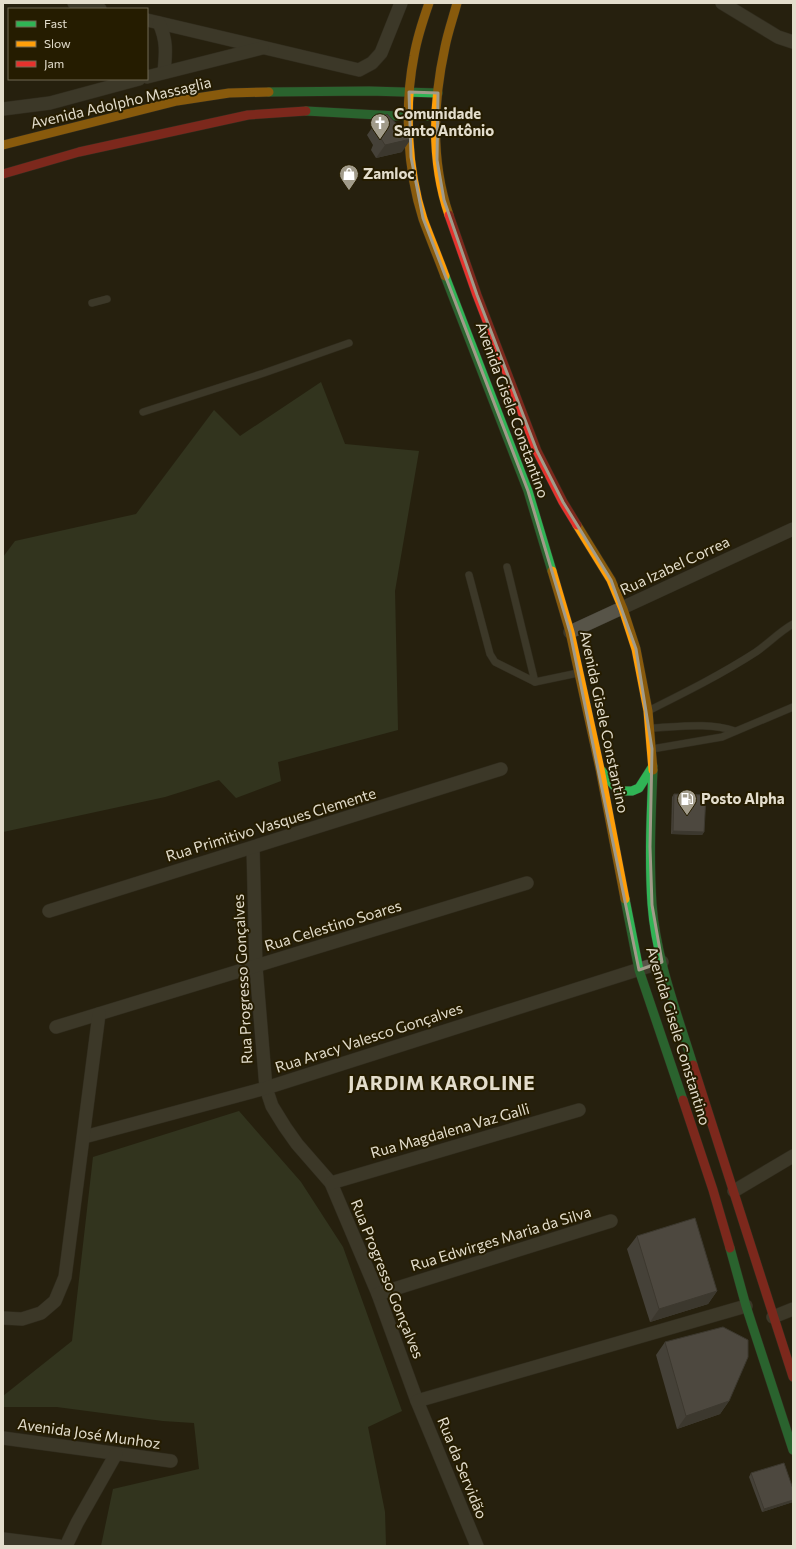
<svg xmlns="http://www.w3.org/2000/svg" width="796" height="1549" viewBox="0 0 796 1549" font-family="Commissioner,sans-serif">
  <style>
    .green { fill: #404c32 }
    .lines { fill: none; stroke-linecap: round; stroke-linejoin: round }
    .lane-casing { stroke: #3d392e; stroke-width: 8 }
    .street-casing { stroke: #3d392e; stroke-width: 14 }
    .fast-casing { stroke: #3d392e; stroke-width: 10 }
    .slow-casing { stroke: #3d392e; stroke-width: 10 }
    .jam-casing { stroke: #3d392e; stroke-width: 10 }
    .lane { stroke: #575448; stroke-width: 7 }
    .street { stroke: #575448; stroke-width: 13 }
    .fast { stroke: #30b455; stroke-width: 9 }
    .slow { stroke: #ff9f0a; stroke-width: 9 }
    .jam { stroke: #e5322d; stroke-width: 9 }
    .wall { fill: #6c686a }
    .shaded-wall { fill: #585556 }
    .building { fill: #7d797b; stroke: #585556 }
    .marked { fill: none; stroke: #a19b8a; stroke-width: 3; stroke-linejoin: round }
    .labels { text-anchor: middle; stroke-width: 4; stroke-linejoin: round; paint-order: stroke }
    .street-label { font-size: 15px; fill: #e3ddcc; stroke: #251c00 }
    .poi-label { font-size: 15px; font-weight: bold; fill: #e3ddcc; stroke: #251c00; text-anchor: start }
    .district-label { font-size: 19px; font-weight: bold; letter-spacing: 1px; fill: #e3ddcc; stroke: #251c00 }
  </style>
  <rect width="100%" height="100%" fill="#26210f"/>
  <!-- green -->
  <g class="green">
    <polygon points="321,382 345,444 419,451 395,591 398,730 278,762 281,781 236,798 219,780 165,797 3,832 3,557 15,541 136,514 214,410 240,436"/>
    <polygon points="239,1111 301,1182 343,1247 402,1411 368,1427 385,1512 386,1546 101,1546 113,1489 199,1469 194,1423 163,1421 57,1407 3,1407 3,1396 72,1341 93,1157"/>
  </g>
  <g class="lines">
    <defs>
      <g id="lane">
        <polyline points="92,303 107,299"/>
        <polyline points="143,412 264,373 349,343"/>
        <polyline points="507,567 535,682"/>
        <polyline points="469,575 490,654 495,662 535,682 578,673"/>
        <path d="M650,710C686,692 722,674 756,652C769,643 779,632 793,624"/>
        <path d="M650,728C678,727 708,722 735,731"/>
        <polyline points="652,749 722,737 793,707"/>
      </g>
      <g id="street">
        <polyline points="74,3 100,9"/>
        <polyline points="722,3 778,37 793,42"/>
        <polyline points="147,20 359,70 372,63 381,53 401,3"/>
        <path d="M159,23C167,40 166,53 164,72"/>
        <polyline points="147,77 262,48"/>
        <polyline points="3,109 50,103 139,79"/>
        <polyline points="570,632 793,529"/>
        <polyline points="253,848 256,967 266,1088 272,1106 285,1127 297,1144 331,1183 378,1294 417,1401 477,1546"/>
        <polyline points="49,911 501,769"/>
        <polyline points="56,1027 527,883"/>
        <polyline points="84,1137 266,1088 662,962"/>
        <polyline points="331,1183 579,1110"/>
        <polyline points="734,1191 793,1156"/>
        <polyline points="378,1294 611,1221"/>
        <polyline points="773,1317 793,1309"/>
        <polyline points="3,1318 22,1319 41,1313 55,1301 65,1277 99,1014"/>
        <polyline points="417,1401 746,1306"/>
        <polyline points="3,1438 171,1461"/>
        <polyline points="3,1539 59,1546"/>
        <polyline points="66,1546 77,1523 116,1454"/>
      </g>
      <g id="fast">
        <polyline points="269,92 369,91 438,93"/>
        <polyline points="306,111 397,116 436,116"/>
        <polyline points="445,276 528,491 552,571"/>
        <polyline points="601,770 615,787 622,791 632,791 639,788 653,766"/>
        <path d="M653,770C651,815 649,859 652,904C656,959 677,1013 693,1065"/>
        <polyline points="625,899 639,970 683,1100"/>
        <polyline points="730,1248 746,1306 793,1450"/>
      </g>
      <g id="slow">
        <path d="M429,3C423,20 417,38 414,56C404,107 407,169 423,219C430,238 438,257 445,276"/>
        <polyline points="3,145 177,101 229,93 269,92"/>
        <path d="M449,215C431,162 433,102 445,47C448,32 453,18 457,3"/>
        <polyline points="577,525 611,580 623,609 636,649 648,711 653,770"/>
        <polyline points="552,571 570,632 600,769 625,899"/>
      </g>
      <g id="jam">
        <polyline points="3,174 79,152 248,115 306,111"/>
        <polyline points="449,215 477,295 537,451 563,502 577,525"/>
        <polyline points="693,1065 793,1377"/>
        <polyline points="683,1100 713,1190 730,1248"/>
      </g>
    </defs>
    <!-- lane casing -->
    <use href="#lane" class="lane-casing"/>
    <!-- street casing -->
    <use href="#street" class="street-casing"/>
    <!-- fast casing -->
    <use href="#fast" class="fast-casing"/>
    <!-- slow casing -->
    <use href="#slow" class="slow-casing"/>
    <!-- jam casing -->
    <use href="#jam" class="jam-casing"/>
    <!-- lane -->
    <use href="#lane" class="lane"/>
    <!-- street -->
    <use href="#street" class="street"/>
    <!-- fast -->
    <use href="#fast" class="fast"/>
    <!-- slow -->
    <use href="#slow" class="slow"/>
    <!-- jam -->
    <use href="#jam" class="jam"/>
  </g>
  <!-- wall -->
  <g class="wall">
    <polygon points="376,122 402,152 376,158 371,150 373,145 367,135"/>
    <polygon points="674,794 704,832 702,835 671,834 672,797"/>
    <polygon points="637,1236 717,1291 708,1304 650,1322 627,1249"/>
    <polygon points="665,1342 729,1401 720,1414 677,1429 656,1355"/>
    <polygon points="751,1473 793,1489 793,1502 762,1512 749,1477"/>
  </g>
  <!-- shaded-wall -->
  <g class="shaded-wall">
    <polygon points="411,139 402,152 376,158 385,145"/>
    <polygon points="673,831 704,832 702,835 671,834"/>
    <polygon points="717,1291 708,1304 650,1322 659,1309"/>
    <polygon points="729,1401 720,1414 677,1429 686,1416"/>
    <polygon points="793,1500 793,1502 762,1512 764,1509"/>
  </g>
  <!-- building -->
  <g class="building">
    <polygon points="387,114 411,139 385,145 380,137 382,132 376,122"/>
    <polygon points="674,794 706,795 704,832 673,831"/>
    <polygon points="695,1218 717,1291 659,1309 637,1236"/>
    <polygon points="723,1327 748,1340 748,1357 729,1401 686,1416 665,1342"/>
    <polygon points="784,1463 793,1489 793,1500 764,1509 751,1473"/>
  </g>
  <!-- marked area -->
  <path d="M0 0H796V1549H0ZM409,92L438,93L437,160L444,200L477,295L537,451L563,502L611,580L636,649L652,749L650,847L652,905L662,962L639,970L570,632L528,491L423,218L411,157Z" fill="#26210f" fill-opacity=".55" fill-rule="evenodd"/>
  <path class="marked" d="M409,92L438,93L437,160L444,200L477,295L537,451L563,502L611,580L636,649L652,749L650,847L652,905L662,962L639,970L570,632L528,491L423,218L411,157Z"/>
  <!-- icons -->
  <defs>
    <symbol id="church-pin" viewBox="-11 -11 22 30"><path d="M0 17L-7.5 6A9.5 9.5 0 1 1 7.5 6Z" fill="#a19b8a" stroke="#251c00"/><path d="M-1.2-6h2.4v3.5h3.3v2.4h-3.3V6h-2.4V-.1h-3.3v-2.4h3.3Z" fill="#fff"/></symbol>
    <symbol id="shop-pin" viewBox="-11 -11 22 30"><path d="M0 17L-7.5 6A9.5 9.5 0 1 1 7.5 6Z" fill="#a19b8a" stroke="#251c00"/><path d="M-5-2.5h2.3a2.7 3.5 0 0 1 5.4 0H5L5.5 6h-11ZM-1.5-2.5h3a1.5 2.3 0 0 0-3 0Z" fill="#fff"/></symbol>
    <symbol id="fuel-pin" viewBox="-11 -11 22 30"><path d="M0 17L-7.5 6A9.5 9.5 0 1 1 7.5 6Z" fill="#a19b8a" stroke="#251c00"/><path d="M-5.5-6h7V0h2V4h1.3V-2.5L3-4.5l.8-.8L6-3V5H2.5V1h-1V6h-7ZM-4.2-4.7v3.2H.2V-4.7Z" fill="#fff"/></symbol>
  </defs>
  <g fill-rule="evenodd">
    <use href="#church-pin" x="369" y="112" width="22" height="30"/>
    <use href="#shop-pin" x="338" y="163" width="22" height="30"/>
    <use href="#fuel-pin" x="676" y="788" width="22" height="30"/>
  </g>
  <g class="labels">
    <!-- street labels -->
    <g class="street-label">
      <text transform="translate(121 103) rotate(-13)" y="5">Avenida Adolpho Massaglia</text>
      <text transform="translate(512 410) rotate(70)" y="5">Avenida Gisele Constantino</text>
      <text transform="translate(675 566) rotate(-25)" y="5">Rua Izabel Correa</text>
      <text transform="translate(604 722) rotate(78)" y="5">Avenida Gisele Constantino</text>
      <text transform="translate(271 825) rotate(-17)" y="5">Rua Primitivo Vasques Clemente</text>
      <text transform="translate(333 926) rotate(-17)" y="5">Rua Celestino Soares</text>
      <text transform="translate(243 979) rotate(-93)" y="5">Rua Progresso Gonçalves</text>
      <text transform="translate(678 1036) rotate(73)" y="5">Avenida Gisele Constantino</text>
      <text transform="translate(369 1038) rotate(-18)" y="5">Rua Aracy Valesco Gonçalves</text>
      <text transform="translate(450 1131) rotate(-16)" y="5">Rua Magdalena Vaz Galli</text>
      <text transform="translate(501 1239) rotate(-17)" y="5">Rua Edwirges Maria da Silva</text>
      <text transform="translate(387 1279) rotate(68)" y="5">Rua Progresso Gonçalves</text>
      <text transform="translate(89 1434) rotate(8)" y="5">Avenida José Munhoz</text>
      <text transform="translate(462 1468) rotate(68)" y="5">Rua da Servidão</text>
    </g>
    <!-- poi labels -->
    <g class="poi-label">
      <text x="394" y="119">Comunidade<tspan x="394" dy="17">Santo Antônio</tspan></text>
      <text x="363" y="179">Zamloc</text>
      <text x="701" y="804">Posto Alpha</text>
    </g>
    <!-- district labels -->
    <g class="district-label">
      <text x="442" y="1090">JARDIM KAROLINE</text>
    </g>
  </g>
  <!-- border -->
  <rect width="796" height="1549" fill="none" stroke="#e3ddcc" stroke-width="8"/>
  <!-- legend -->
  <rect x="8" y="8" width="140" height="72" fill="#251c00" stroke="#716952"/>
  <rect x="16" y="21" width="20" height="6" fill="#30b455" stroke="#716952"/>
  <text x="44" y="28" font-size="12" fill="#e3ddcc">Fast</text>
  <rect x="16" y="41" width="20" height="6" fill="#ff9f0a" stroke="#716952"/>
  <text x="44" y="48" font-size="12" fill="#e3ddcc">Slow</text>
  <rect x="16" y="61" width="20" height="6" fill="#e5322d" stroke="#716952"/>
  <text x="44" y="68" font-size="12" fill="#e3ddcc">Jam</text>
</svg>
